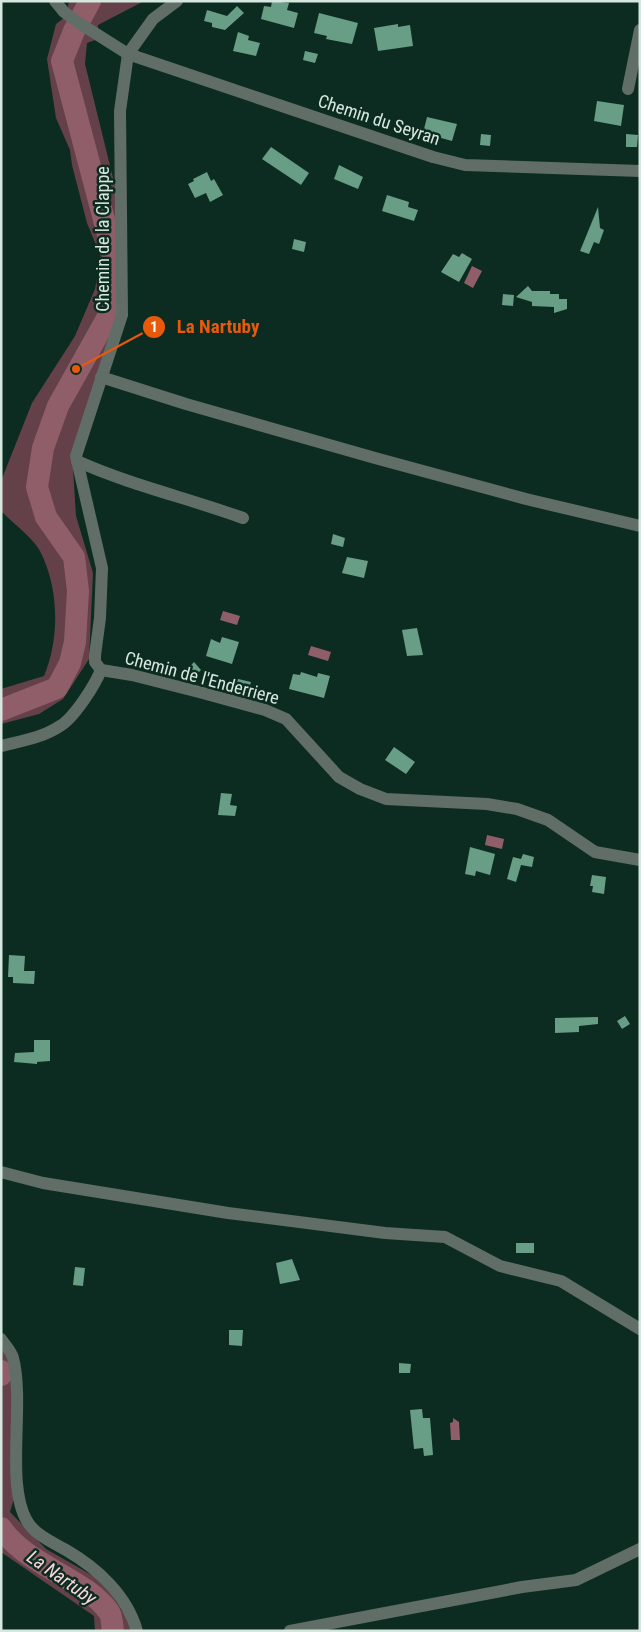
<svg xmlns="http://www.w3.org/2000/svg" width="641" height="1632" viewBox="0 0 641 1632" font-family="'Roboto Condensed',sans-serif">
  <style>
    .green { fill: #644149 }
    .water { fill: #905e69 }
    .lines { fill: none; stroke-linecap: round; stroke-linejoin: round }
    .river { stroke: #905e69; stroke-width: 22 }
    .building { fill: #689d86 }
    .minor { stroke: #606e67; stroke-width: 12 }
    .labels { text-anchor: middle; stroke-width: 5; stroke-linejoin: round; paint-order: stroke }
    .street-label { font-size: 18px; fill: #d6e7df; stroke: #0d2c21 }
    .water-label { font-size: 19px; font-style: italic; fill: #f8d6dc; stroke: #0d2c21 }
    .leader { fill: none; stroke: #e8590c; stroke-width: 2 }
    .callout-dot { fill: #e8590c; stroke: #0d2c21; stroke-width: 2 }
    .mark-label { font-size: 15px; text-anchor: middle; font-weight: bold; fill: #fff }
    .callout-label { font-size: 19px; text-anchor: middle; font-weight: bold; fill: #e8590c; stroke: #0d2c21; stroke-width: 5; stroke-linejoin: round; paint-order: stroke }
  </style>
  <rect width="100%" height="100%" fill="#0d2c21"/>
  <!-- green -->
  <g class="green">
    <path d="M144,1L98,25V39L87,43L85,64L115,186L120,302L72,453L76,516L93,573L89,659L63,699L39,714L1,724V689L44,676C60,638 59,588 40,551C32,537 14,524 2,512L1,481L32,403L75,336L95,289L101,257L87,223L72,165L70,150L56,118L47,59L56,24L65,17L69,2Z"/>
    <polygon points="1,1350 10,1353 20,1478 10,1512 46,1549 104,1582 135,1631 95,1631 94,1616 1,1552"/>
  </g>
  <!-- water -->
  <g class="water">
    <polygon points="472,266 482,271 473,288 464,283"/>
    <polygon points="223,611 240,616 237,625 220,620"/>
    <polygon points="311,646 331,652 328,661 308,655"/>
    <polygon points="487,835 504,839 502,849 485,845"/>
    <polygon points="453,1418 459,1422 460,1440 451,1440 450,1423 453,1422"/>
  </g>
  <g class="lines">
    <!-- river -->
    <g class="river">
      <polyline points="1,710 57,688 70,663 75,642 78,591 74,557 46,517 37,487 43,448 58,406 110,313 115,261 62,61 74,31 90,1"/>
      <polyline points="1,1371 1,1375"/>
      <path d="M1,1528C27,1566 85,1578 109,1612C112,1616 112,1625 113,1631"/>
    </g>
  </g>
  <!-- building -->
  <g class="building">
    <polygon points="272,1 289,3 287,10 298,13 294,28 261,19 264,6 271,7"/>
    <polygon points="237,6 244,13 225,30 212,27 212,23 204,21 207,10 227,16"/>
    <polygon points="319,13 358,23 352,44 326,39 327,36 314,33"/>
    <polygon points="398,24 398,27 410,25 413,46 378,51 374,28"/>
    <polygon points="238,32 249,36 248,40 260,43 256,56 233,51"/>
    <polygon points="305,51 318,54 315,63 303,60"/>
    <polygon points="597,101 624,105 621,126 594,121"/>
    <polygon points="427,117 457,124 452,141 423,133"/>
    <polygon points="481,134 491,135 490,146 480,145"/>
    <polygon points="626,134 638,135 637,147 626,147"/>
    <polygon points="271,147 309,173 301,185 262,159"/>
    <polygon points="339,165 363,177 358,189 334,179"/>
    <polygon points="207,172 211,181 214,179 223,195 210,202 206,193 195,198 188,184 194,181 193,179"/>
    <polygon points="387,195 409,202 408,207 418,210 414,221 382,211"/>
    <polygon points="598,207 600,228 604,230 599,244 594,242 589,254 580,251"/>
    <polygon points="294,239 306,242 304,252 292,249"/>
    <polygon points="462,253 472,259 459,282 441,272 453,254 459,257"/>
    <polygon points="528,286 532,291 550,291 550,294 559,294 559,299 567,299 567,309 554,313 554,307 532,306 532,302 516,297"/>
    <polygon points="503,294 514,295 513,306 502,305"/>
    <polygon points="333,534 345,538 343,547 331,544"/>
    <polygon points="347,557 368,561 364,578 342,573"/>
    <polygon points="417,628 423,655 407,656 402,630"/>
    <polygon points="222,637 239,642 232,664 206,656 211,639 220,643"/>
    <polygon points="194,662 201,670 190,681 179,678"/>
    <polygon points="301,672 317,677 318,673 330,676 324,698 289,689 293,674 300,675"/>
    <polygon points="234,678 251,682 248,692 231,688"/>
    <polygon points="394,747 415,762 406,774 385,760"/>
    <polygon points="221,793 232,794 230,805 237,806 235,816 218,815"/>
    <polygon points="470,847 495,854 490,875 476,871 475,876 465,874"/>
    <polygon points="523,854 534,857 532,867 521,865 516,882 507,879 513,857 521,859"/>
    <polygon points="592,875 606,877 604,894 592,892 593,886 590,886"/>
    <polygon points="9,955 25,956 24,971 35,971 34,984 13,983 13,977 8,977"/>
    <polygon points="625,1016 630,1024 622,1029 617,1021"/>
    <polygon points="598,1017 598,1024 579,1026 579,1032 555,1033 555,1018"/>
    <polygon points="34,1040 50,1040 50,1061 37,1062 37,1064 14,1062 15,1053 34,1052"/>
    <rect x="516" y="1243" width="18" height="10"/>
    <polygon points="292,1259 300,1280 280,1284 276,1263"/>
    <polygon points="75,1267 85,1268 83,1286 73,1285"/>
    <polygon points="229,1330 243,1330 242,1346 229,1345"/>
    <polygon points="399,1363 411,1364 410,1373 399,1373"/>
    <polygon points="422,1409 423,1418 430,1418 433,1455 424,1456 423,1448 414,1449 410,1410"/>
  </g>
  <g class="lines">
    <!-- minor -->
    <g class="minor">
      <polyline points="55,1 64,12 79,23 128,54 433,157 465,165 640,171"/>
      <polyline points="628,89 640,30"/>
      <polyline points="101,377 186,404 375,458 526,499 640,526"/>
      <path d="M77,461C130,485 188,498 243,518"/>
      <polyline points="101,670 132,675 199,692 265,710 286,719 339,777 360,789 386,799 487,804 517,809 548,820 595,852 640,860"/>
      <path d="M1,746C21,741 42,738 60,726C74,718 95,685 101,670L95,662V655L100,618L102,568L76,456L122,315L120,111L128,54L153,19L177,1"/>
      <polyline points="1,1172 43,1183 228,1213 385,1233 445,1237 500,1266 561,1281 640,1329"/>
      <path d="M1,1339C5,1345 12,1352 13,1358C25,1404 5,1484 27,1521C35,1535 52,1542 66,1550C97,1568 127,1595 137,1631"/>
      <polyline points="290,1631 522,1587 576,1580 640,1549"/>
    </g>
  </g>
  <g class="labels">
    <!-- street labels -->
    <g class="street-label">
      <text transform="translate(379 120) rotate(18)" y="6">Chemin du Seyran</text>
      <text transform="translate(103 239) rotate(-90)" y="6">Chemin de la Clappe</text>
      <text transform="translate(202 678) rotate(15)" y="6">Chemin de l'Enderriere</text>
    </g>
    <!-- water labels -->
    <g class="water-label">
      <text transform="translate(62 1577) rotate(35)" y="7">La Nartuby</text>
    </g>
  </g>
  <!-- callouts -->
  <path class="leader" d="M76 369L154 327"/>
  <g class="callout-dot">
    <circle cx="76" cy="369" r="5"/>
    <circle cx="154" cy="327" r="12"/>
  </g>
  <g class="mark-label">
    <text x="154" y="332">1</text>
  </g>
  <g class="callout-label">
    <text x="218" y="333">La Nartuby</text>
  </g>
  <!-- border -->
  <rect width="641" height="1632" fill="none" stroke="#d6e7df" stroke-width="5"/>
</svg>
